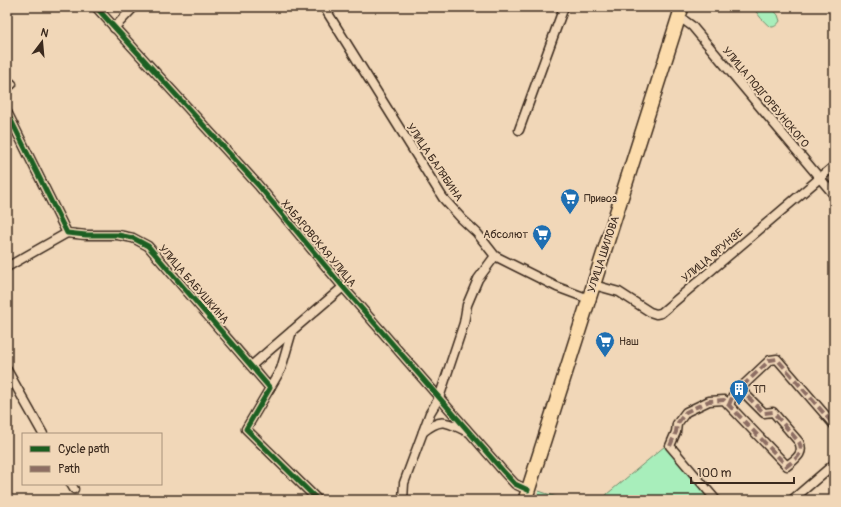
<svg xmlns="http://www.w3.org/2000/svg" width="841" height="507" viewBox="0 0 841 507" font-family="Pangolin,sans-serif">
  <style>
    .green { fill: #a8eebb; stroke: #728c6c }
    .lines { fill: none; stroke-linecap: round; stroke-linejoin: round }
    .street-casing { stroke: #3b2a1e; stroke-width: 11 }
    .primary-casing { stroke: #3b2a1e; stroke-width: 16 }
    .street { stroke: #f1d7b8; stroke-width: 8 }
    .primary { stroke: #fcdcac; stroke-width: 13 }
    .quiet { stroke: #8d6e63; stroke-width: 4; stroke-dasharray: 8 4; stroke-linecap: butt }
    .cycleway-casing { stroke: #f1d7b8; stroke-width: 8 }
    .cycleway { stroke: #1b5e20; stroke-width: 5 }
    .labels { text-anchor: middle; stroke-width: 4; stroke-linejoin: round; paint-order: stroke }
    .street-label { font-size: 11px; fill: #3b2a1e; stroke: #f1d7b8 }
    .poi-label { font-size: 11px; fill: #3b2a1e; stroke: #f1d7b8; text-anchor: start }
  </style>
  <rect width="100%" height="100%" fill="#f1d7b8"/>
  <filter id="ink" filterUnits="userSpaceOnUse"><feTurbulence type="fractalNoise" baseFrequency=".025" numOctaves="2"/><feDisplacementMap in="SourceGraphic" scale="8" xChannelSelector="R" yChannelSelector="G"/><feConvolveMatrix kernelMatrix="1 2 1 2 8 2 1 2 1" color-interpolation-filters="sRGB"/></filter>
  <g filter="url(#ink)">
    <!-- green -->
    <g class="green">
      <path d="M753,7H771L778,15L780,21C778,24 775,27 772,27C767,27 755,11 753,7Z"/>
      <polygon points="665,446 709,498 708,500 605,500 607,494"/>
      <polygon points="539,491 565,500 536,500"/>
    </g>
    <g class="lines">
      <defs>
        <g id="street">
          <polyline points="96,7 258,185 343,287 503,471 515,484 528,490"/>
          <polyline points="324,7 443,198 462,219 477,233 495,256 557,287 589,299"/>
          <polyline points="678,18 685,21 692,26 834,195"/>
          <polyline points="114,28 134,7"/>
          <polyline points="7,80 12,84 7,88"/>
          <polyline points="7,112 67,233 86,235 118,235 133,238 148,246 270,388 246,429 318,500"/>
          <polyline points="519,130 564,7"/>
          <polyline points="7,267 67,233"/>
          <polyline points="594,285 619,292 650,312 656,314 661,313 834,166"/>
          <polyline points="251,366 343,287"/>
          <polyline points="7,370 43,434"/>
          <polyline points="270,388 281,369 292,331"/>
          <polyline points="729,405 733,395 770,360 777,359 834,425"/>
          <path d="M423,432C442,417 446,422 466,431"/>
          <polyline points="71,484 74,489"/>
          <polyline points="403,500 404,483 430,413 439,398 464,323 467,305 478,279 495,256"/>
          <path d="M716,500L670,446L676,432L677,424L686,412L709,401L724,400L787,466C795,459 805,454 799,442L773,412L764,413L739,388"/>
          <polyline points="792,500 834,464"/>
        </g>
        <polyline id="primary" points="525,500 682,7"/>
      </defs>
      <!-- street casing -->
      <use href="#street" class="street-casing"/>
      <!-- primary casing -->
      <use href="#primary" class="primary-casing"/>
      <!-- street -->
      <use href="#street" class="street"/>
      <!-- primary -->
      <use href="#primary" class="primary"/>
      <!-- quiet -->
      <g class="quiet">
        <polyline points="729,405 733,395 770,360 777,359 834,425"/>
        <path d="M670,446L676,432L677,424L686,412L709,401L724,400L787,466C795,459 805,454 799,442L773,412L764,413L739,388"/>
      </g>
      <defs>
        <g id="cycleway">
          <polyline points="96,7 258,185 343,287 503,471 515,484 528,490"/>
          <polyline points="7,112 67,233 86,235 118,235 133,238 148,246 270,388 246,429 318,500"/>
        </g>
      </defs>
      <!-- cycleway casing -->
      <use href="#cycleway" class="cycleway-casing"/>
      <!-- cycleway -->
      <use href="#cycleway" class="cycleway"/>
    </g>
  </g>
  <!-- icons -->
  <defs>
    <symbol id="supermarket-pin" viewBox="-11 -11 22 30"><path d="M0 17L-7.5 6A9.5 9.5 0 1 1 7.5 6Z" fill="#1f6fb2" stroke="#f1d7b8"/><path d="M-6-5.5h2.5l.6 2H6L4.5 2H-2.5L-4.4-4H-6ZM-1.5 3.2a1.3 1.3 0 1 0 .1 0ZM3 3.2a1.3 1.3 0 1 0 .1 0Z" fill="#fff"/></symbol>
    <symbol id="building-pin" viewBox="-11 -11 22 30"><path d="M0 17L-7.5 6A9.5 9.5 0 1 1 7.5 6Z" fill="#1f6fb2" stroke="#f1d7b8"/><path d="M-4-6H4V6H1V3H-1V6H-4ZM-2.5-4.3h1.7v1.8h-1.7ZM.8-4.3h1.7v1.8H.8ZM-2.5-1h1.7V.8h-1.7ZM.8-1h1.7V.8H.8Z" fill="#fff"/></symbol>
  </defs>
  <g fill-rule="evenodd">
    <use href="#supermarket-pin" x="559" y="187" width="22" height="30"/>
    <use href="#supermarket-pin" x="531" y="223" width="22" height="30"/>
    <use href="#supermarket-pin" x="594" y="330" width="22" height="30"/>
    <use href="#building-pin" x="728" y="378" width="22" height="30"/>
  </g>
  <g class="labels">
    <!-- street labels -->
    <g class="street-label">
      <text transform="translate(766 97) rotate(50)" y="4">УЛИЦА ПОДГОРБУНСКОГО</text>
      <text transform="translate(435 162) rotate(56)" y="4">УЛИЦА БАЛЯБИНА</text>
      <text transform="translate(319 243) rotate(50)" y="4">ХАБАРОВСКАЯ УЛИЦА</text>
      <text transform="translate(603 254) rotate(-72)" y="4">УЛИЦА ШИЛОВА</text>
      <text transform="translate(712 255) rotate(-40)" y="4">УЛИЦА ФРУНЗЕ</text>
      <text transform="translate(194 284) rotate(49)" y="4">УЛИЦА БАБУШКИНА</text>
    </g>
    <!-- poi labels -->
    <g class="poi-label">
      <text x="584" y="202">Привоз</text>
      <text x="528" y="238" text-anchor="end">Абсолют</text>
      <text x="619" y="345">Наш</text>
      <text x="753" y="393">ТП</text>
    </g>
  </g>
  <!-- margin -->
  <rect width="841" height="507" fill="none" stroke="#f1d7b8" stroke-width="24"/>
  <rect x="12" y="12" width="817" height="483" fill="none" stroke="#3b2a1e" stroke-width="1.5" filter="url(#ink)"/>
  <!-- legend -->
  <rect x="22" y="433" width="140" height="52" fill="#f1d7b8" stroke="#a8927a"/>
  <rect x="30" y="446" width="20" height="6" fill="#1b5e20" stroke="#a8927a"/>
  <text x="58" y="453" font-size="12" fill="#3b2a1e">Cycle path</text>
  <rect x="30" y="466" width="20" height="6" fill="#8d6e63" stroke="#a8927a"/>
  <text x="58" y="473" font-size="12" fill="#3b2a1e">Path</text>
  <!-- north arrow -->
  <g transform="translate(42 42) rotate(16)" stroke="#f1d7b8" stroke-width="3" paint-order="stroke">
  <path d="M0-3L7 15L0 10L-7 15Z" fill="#3b2a1e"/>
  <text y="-6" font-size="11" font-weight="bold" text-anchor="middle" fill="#3b2a1e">N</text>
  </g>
  <!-- scale -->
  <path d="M691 477v6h103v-6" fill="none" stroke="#3b2a1e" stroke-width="2"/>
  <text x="697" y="477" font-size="12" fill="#3b2a1e" stroke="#f1d7b8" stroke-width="3" paint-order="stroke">100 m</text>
</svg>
